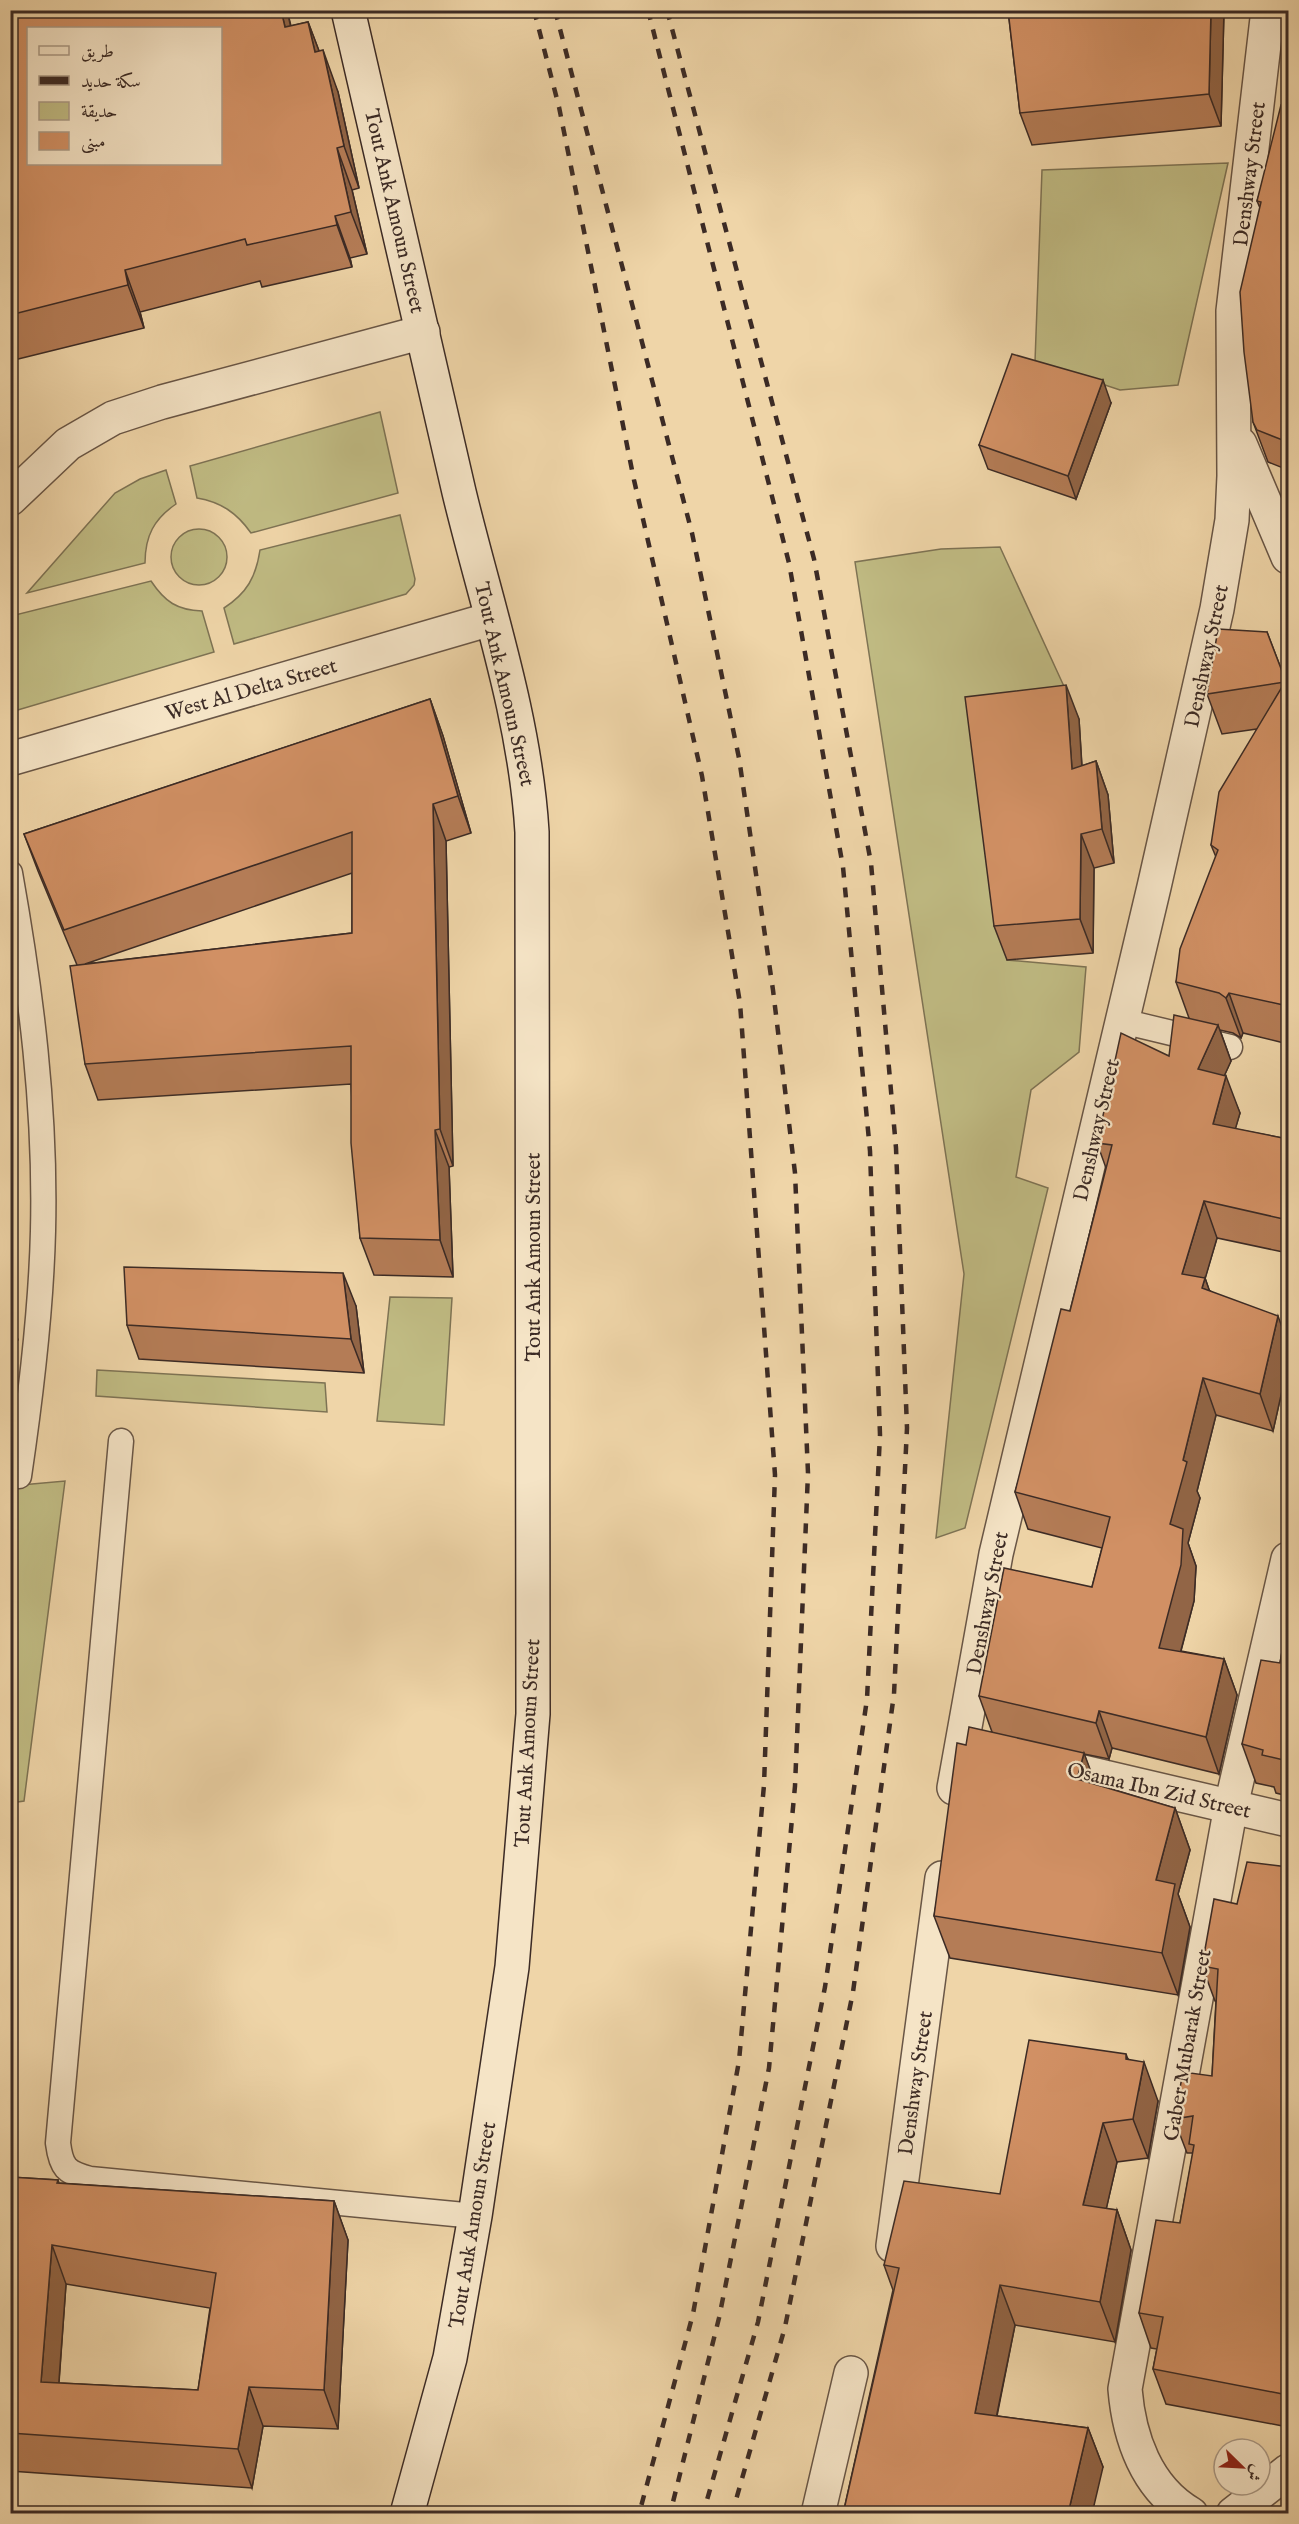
<svg xmlns="http://www.w3.org/2000/svg" width="1299" height="2524" viewBox="0 0 1299 2524" font-family="'IM FELL English',Amiri,serif">
  <style>
    .green { fill: #c0bb83; stroke: #7e7354; stroke-width: 1.5 }
    .lines { fill: none; stroke-linecap: round; stroke-linejoin: round }
    .service-casing { stroke: #695646; stroke-width: 27 }
    .minor-casing { stroke: #695646; stroke-width: 36 }
    .secondary-casing { stroke: #3c2b25; stroke-width: 36 }
    .service { stroke: #f5e4c6; stroke-width: 24 }
    .minor { stroke: #f5e4c6; stroke-width: 33 }
    .secondary { stroke: #f5e4c6; stroke-width: 33 }
    .rail { stroke: #3c2b25; stroke-width: 4.5; stroke-dasharray: 10 10; stroke-linecap: butt }
    .wall { fill: #b47c56; stroke: #3c2b25; stroke-width: 1.5; fill-rule: evenodd }
    .shaded-wall { fill: #926546; stroke: #3c2b25; stroke-width: 1.5 }
    .building { fill: #d19064; stroke: #3c2b25; stroke-width: 1.5; fill-rule: evenodd }
    .labels { text-anchor: middle; stroke-width: 4.5; stroke-linejoin: round; paint-order: stroke }
    .street-label { font-size: 21px; fill: #3c2b25; stroke: #f5e4c6 }
  </style>
  <rect width="100%" height="100%" fill="#efd5a8"/>
  <filter id="stains"><feTurbulence type="fractalNoise" baseFrequency=".00333" numOctaves="4"/><feColorMatrix values="0 0 0 0 .2 0 0 0 0 .09 0 0 0 0 .02 0 0 0 .5 -.17"/></filter>
  <radialGradient id="worn" r=".72"><stop offset=".6" stop-color="#630" stop-opacity="0"/><stop offset="1" stop-color="#630" stop-opacity=".3"/></radialGradient>
  <!-- green -->
  <g class="green">
    <polygon points="1228,163 1178,385 1120,390 1035,362 1042,170"/>
    <path d="M380,412L398,493L251,533C237,513 221,502 197,498L190,466Z"/>
    <path d="M166,470L176,504C154,519 145,536 145,563L27,593L115,493L140,479Z"/>
    <path d="M400,515L415,579L414,585L406,594L234,644L224,608C247,593 256,577 260,550Z"/>
    <circle cx="199" cy="557" r="28"/>
    <polygon points="1000,547 1079,719 977,730 1007,960 1086,967 1079,1052 1031,1090 1016,1177 1048,1188 965,1528 936,1538 964,1274 855,562 941,549"/>
    <path d="M151,581C165,602 177,610 202,611L214,652L11,712V616Z"/>
    <polygon points="390,1297 452,1298 444,1425 377,1421"/>
    <polygon points="97,1370 325,1383 327,1412 96,1396"/>
    <polygon points="65,1481 24,1801 11,1803 10,1486"/>
  </g>
  <g class="lines">
    <defs>
      <g id="service">
        <path d="M10,873C31,991 46,1110 43,1231C41,1314 31,1395 19,1476"/>
        <polyline points="1122,1021 1230,1047"/>
        <path d="M121,1441L58,2143C61,2167 66,2173 90,2179L475,2216"/>
      </g>
      <g id="minor">
        <polyline points="1240,444 1288,557"/>
        <polyline points="10,499 68,444 113,418 162,402 423,332"/>
        <polyline points="10,759 491,619"/>
        <polyline points="1049,1764 1288,1820"/>
        <polyline points="954,1788 996,1554 1154,887 1217,609 1232,520 1234,476 1233,311 1268,10"/>
        <polyline points="893,2246 942,1878"/>
        <polyline points="818,2514 851,2373"/>
        <path d="M1191,2514C1146,2488 1129,2437 1125,2389L1231,1806L1288,1559"/>
        <polyline points="1233,2514 1288,2471"/>
      </g>
      <path id="secondary" d="M348,10C386,171 421,332 459,492C486,604 525,716 532,832L533,1714L512,1967L475,2216L450,2358L407,2514"/>
    </defs>
    <!-- service casing -->
    <use href="#service" class="service-casing"/>
    <!-- minor casing -->
    <use href="#minor" class="minor-casing"/>
    <!-- secondary casing -->
    <use href="#secondary" class="secondary-casing"/>
    <!-- service -->
    <use href="#service" class="service"/>
    <!-- minor -->
    <use href="#minor" class="minor"/>
    <!-- secondary -->
    <use href="#secondary" class="secondary"/>
    <!-- rail -->
    <g class="rail">
      <polyline points="534,10 559,107 634,480 702,776 740,1003 775,1475 764,1785 739,2061 693,2314 639,2514"/>
      <polyline points="555,10 692,533 739,758 773,990 795,1173 808,1473 795,1786 769,2068 719,2318 670,2514"/>
      <polyline points="648,10 789,563 843,867 870,1151 880,1435 867,1699 825,1987 758,2322 703,2514"/>
      <polyline points="667,10 814,559 871,863 896,1148 907,1428 894,1694 853,1992 785,2327 732,2514"/>
    </g>
  </g>
  <!-- wall -->
  <g class="wall">
    <polygon points="10,10 287,10 291,26 308,22 319,51 338,92 359,188 352,190 367,254 350,258 352,267 262,287 260,281 140,312 144,328 10,361"/>
    <polygon points="1008,10 1224,10 1221,126 1032,145 1020,113"/>
    <polygon points="1288,107 1288,470 1268,462 1253,422 1260,208 1257,201"/>
    <polygon points="1111,403 1076,499 988,469 979,445"/>
    <polygon points="1267,632 1288,687 1288,1044 1243,1033 1241,1038 1233,1033 1220,1030 1231,1061 1224,1076 1240,1113 1235,1129 1288,1139 1288,1253 1217,1238 1205,1278 1209,1290 1288,1344 1288,1364 1273,1431 1216,1415 1197,1491 1200,1498 1188,1543 1196,1566 1194,1601 1181,1651 1224,1659 1237,1695 1219,1774 1112,1748 1109,1759 1084,1754 1095,1784 1175,1808 1190,1850 1178,1894 1190,1927 1178,1995 950,1958 934,1916 966,1745 992,1732 979,1696 1092,1587 1102,1548 1028,1529 1015,1492 1070,1311 1106,1168 1097,1143 1169,1056 1189,1018 1176,982 1216,857 1211,845 1257,729 1222,734 1207,694"/>
    <path d="M430,699L443,736L471,833L446,841L453,1166L449,1167L453,1277L374,1275L360,1238L351,1084L98,1100L85,1064L77,965L38,871L24,834ZM352,873V933L85,964Z"/>
    <polygon points="1079,719 1082,766 1096,761 1108,795 1114,863 1094,868 1093,953 1007,960 994,926"/>
    <polygon points="356,1306 364,1373 139,1359 127,1325"/>
    <polygon points="10,1318 18,1340 10,1342"/>
    <polygon points="1288,1618 1288,1796 1276,1793 1274,1787 1256,1783 1242,1744 1280,1663"/>
    <polygon points="1288,1867 1288,2427 1166,2404 1153,2369 1157,2349 1151,2348 1139,2313 1180,2223 1193,2154 1192,2153 1187,2153 1174,2119 1212,2076 1216,2001 1215,2001 1202,1966 1237,1904"/>
    <polygon points="1128,2059 1158,2101 1148,2158 1117,2162 1106,2209 1117,2210 1131,2250 1115,2342 1015,2325 997,2416 1088,2428 1103,2467 843,2514 893,2290 884,2265 1000,2194"/>
    <path d="M10,2177L58,2180L59,2183L334,2201L348,2240L338,2429L263,2426L252,2488L10,2471ZM66,2284L210,2308L198,2390L59,2383Z"/>
  </g>
  <!-- shaded-wall -->
  <g class="shaded-wall">
    <polygon points="281,10 287,10 300,69 285,27"/>
    <polygon points="1211,10 1224,10 1221,126 1209,94"/>
    <polygon points="308,22 324,64 315,52"/>
    <polygon points="323,50 338,92 359,188 344,146"/>
    <polygon points="337,148 352,190 367,254 351,212"/>
    <polygon points="335,216 350,258 352,267 337,225"/>
    <polygon points="125,270 140,312 144,328 128,285"/>
    <polygon points="1103,380 1111,403 1076,499 1068,476"/>
    <polygon points="1288,426 1288,451 1285,441"/>
    <polygon points="1066,685 1079,719 1084,803 1072,769"/>
    <polygon points="430,699 443,736 471,833 458,796"/>
    <polygon points="1096,761 1108,795 1114,863 1102,829"/>
    <polygon points="433,804 446,841 453,1166 440,1129"/>
    <polygon points="1081,834 1094,868 1093,953 1080,919"/>
    <polygon points="1229,993 1243,1033 1241,1038 1226,998"/>
    <polygon points="1218,1025 1231,1061 1211,1105 1198,1069"/>
    <polygon points="1226,1076 1240,1113 1226,1161 1213,1124"/>
    <polygon points="435,1130 449,1167 453,1277 440,1240"/>
    <polygon points="1204,1201 1217,1238 1196,1310 1182,1274"/>
    <polygon points="343,1273 356,1306 364,1373 351,1339"/>
    <polygon points="1205,1278 1218,1315 1202,1288"/>
    <polygon points="1278,1316 1288,1344 1288,1364 1273,1431 1260,1394"/>
    <polygon points="10,1318 18,1340 10,1321"/>
    <polygon points="1203,1378 1216,1415 1197,1491 1200,1498 1188,1543 1196,1566 1194,1601 1172,1684 1159,1648 1170,1524 1183,1460"/>
    <polygon points="1224,1659 1237,1695 1219,1774 1206,1737"/>
    <polygon points="1099,1711 1112,1748 1109,1759 1096,1723"/>
    <polygon points="1084,1753 1100,1796 1077,1779"/>
    <polygon points="1175,1808 1190,1850 1178,1894 1190,1927 1178,1995 1162,1953 1156,1880"/>
    <polygon points="1126,2054 1139,2089 1144,2062 1158,2101 1148,2158 1133,2119 1126,2059"/>
    <polygon points="1103,2123 1117,2162 1098,2245 1083,2205"/>
    <polygon points="334,2201 348,2240 338,2429 324,2390"/>
    <polygon points="1117,2210 1131,2250 1115,2342 1100,2302"/>
    <polygon points="52,2245 66,2284 56,2421 41,2382"/>
    <polygon points="1000,2285 1015,2325 989,2453 975,2413"/>
    <polygon points="249,2387 263,2426 252,2488 238,2449"/>
    <polygon points="1088,2428 1103,2467 1092,2514 1068,2514"/>
  </g>
  <!-- building -->
  <g class="building">
    <path d="M10,10H281L285,27L308,22L315,52L323,50L344,146L337,148L351,212L335,216L337,225L247,245L245,239L125,270L128,285L10,315ZM28,28H220V164H28Z"/>
    <polygon points="1008,10 1211,10 1209,94 1020,113"/>
    <polygon points="1281,105 1288,107 1288,426 1285,441 1257,430 1253,422 1244,352 1240,292 1261,202 1257,201"/>
    <polygon points="1012,354 1103,380 1068,476 979,445"/>
    <polygon points="1218,629 1267,632 1288,687 1288,1006 1229,993 1226,998 1219,993 1176,982 1180,949 1218,850 1211,845 1219,792 1285,682 1207,694"/>
    <polygon points="1066,685 1072,769 1096,761 1102,829 1081,834 1080,919 994,926 965,697"/>
    <polygon points="430,699 458,796 433,804 440,1129 435,1130 440,1240 360,1238 351,1143 351,1046 85,1064 70,966 352,933 352,832 64,930 24,834"/>
    <polygon points="1174,1015 1218,1025 1198,1069 1226,1076 1213,1124 1288,1139 1288,1220 1204,1201 1182,1274 1205,1278 1202,1288 1278,1316 1260,1394 1203,1378 1183,1460 1187,1462 1170,1524 1183,1529 1181,1565 1159,1648 1224,1659 1206,1737 1099,1711 1096,1723 979,1696 1004,1568 1092,1587 1110,1517 1015,1492 1061,1309 1070,1311 1112,1145 1097,1143 1121,1033 1169,1056"/>
    <polygon points="124,1267 343,1273 351,1339 127,1325"/>
    <polygon points="1288,1618 1288,1761 1262,1755 1263,1750 1242,1744 1261,1660 1280,1663"/>
    <polygon points="969,1727 1084,1753 1077,1779 1175,1808 1156,1880 1175,1884 1162,1953 934,1916 957,1743 966,1745"/>
    <polygon points="1247,1862 1288,1867 1288,2395 1153,2369 1163,2317 1139,2313 1156,2220 1180,2223 1194,2145 1189,2144 1193,2116 1174,2119 1183,2072 1212,2076 1218,1969 1202,1966 1214,1899 1237,1904"/>
    <polygon points="1029,2040 1126,2054 1126,2059 1144,2062 1133,2119 1103,2123 1083,2205 1117,2210 1100,2302 1000,2285 975,2413 1088,2428 1068,2514 843,2514 899,2268 884,2265 904,2181 1000,2194"/>
    <path d="M10,2177L58,2180L57,2183L334,2201L324,2390L249,2387L238,2449L10,2433ZM52,2245L216,2273L198,2390L41,2382Z"/>
  </g>
  <g class="labels">
    <!-- street labels -->
    <g class="street-label">
      <text transform="translate(1249 174) rotate(-83)" y="7">Denshway Street</text>
      <text transform="translate(395 211) rotate(77)" y="7">Tout Ank Amoun Street</text>
      <text transform="translate(1206 656) rotate(-78)" y="7">Denshway Street</text>
      <text transform="translate(505 684) rotate(77)" y="7">Tout Ank Amoun Street</text>
      <text transform="translate(251 689) rotate(-16)" y="7">West Al Delta Street</text>
      <text transform="translate(1096 1130) rotate(-77)" y="7">Denshway Street</text>
      <text transform="translate(533 1257) rotate(-90)" y="7">Tout Ank Amoun Street</text>
      <text transform="translate(987 1603) rotate(-79)" y="7">Denshway Street</text>
      <text transform="translate(527 1743) rotate(-87)" y="7">Tout Ank Amoun Street</text>
      <text transform="translate(1159 1790) rotate(13)" y="7">Osama Ibn Zid Street</text>
      <text transform="translate(1187 2045) rotate(-80)" y="7">Gaber Mubarak Street</text>
      <text transform="translate(915 2083) rotate(-82)" y="7">Denshway Street</text>
      <text transform="translate(472 2225) rotate(-81)" y="7">Tout Ank Amoun Street</text>
    </g>
  </g>
  <!-- margin -->
  <rect width="1299" height="2524" fill="none" stroke="#efd5a8" stroke-width="36"/>
  <rect x="12" y="12" width="1275" height="2500" fill="none" stroke="#3c2b25" stroke-width="3"/>
  <rect x="18" y="18" width="1263" height="2488" fill="none" stroke="#3c2b25" stroke-width="1.5"/>
  <!-- legend -->
  <rect x="27" y="27" width="195" height="138" fill="#f5e4c6" stroke="#ab9a86" stroke-width="1.5"/>
  <rect x="39" y="46" width="30" height="9" fill="#f5e4c6" stroke="#ab9a86" stroke-width="1.5"/>
  <text x="81" y="57" font-size="18" fill="#3c2b25">طريق</text>
  <rect x="39" y="76" width="30" height="9" fill="#3c2b25" stroke="#ab9a86" stroke-width="1.5"/>
  <text x="81" y="87" font-size="18" fill="#3c2b25">سكة حديد</text>
  <rect x="39" y="102" width="30" height="18" fill="#c0bb83" stroke="#ab9a86" stroke-width="1.5"/>
  <text x="81" y="117" font-size="18" fill="#3c2b25">حديقة</text>
  <rect x="39" y="132" width="30" height="18" fill="#d19064" stroke="#ab9a86" stroke-width="1.5"/>
  <text x="81" y="147" font-size="18" fill="#3c2b25">مبنى</text>
  <!-- north arrow -->
  <g transform="translate(1242 2467) rotate(114)"><circle r="28" fill="#f5e4c6" stroke="#ab9a86" stroke-width="1.5"/>
  <path d="M0-4.5L10 22L0 15L-10 22Z" fill="#8f2418"/>
  <text y="-9" font-size="16" font-weight="bold" text-anchor="middle" fill="#3c2b25">ش</text>
  </g>
  <rect width="100%" height="100%" filter="url(#stains)"/>
  <rect width="100%" height="100%" fill="url(#worn)"/>
</svg>
